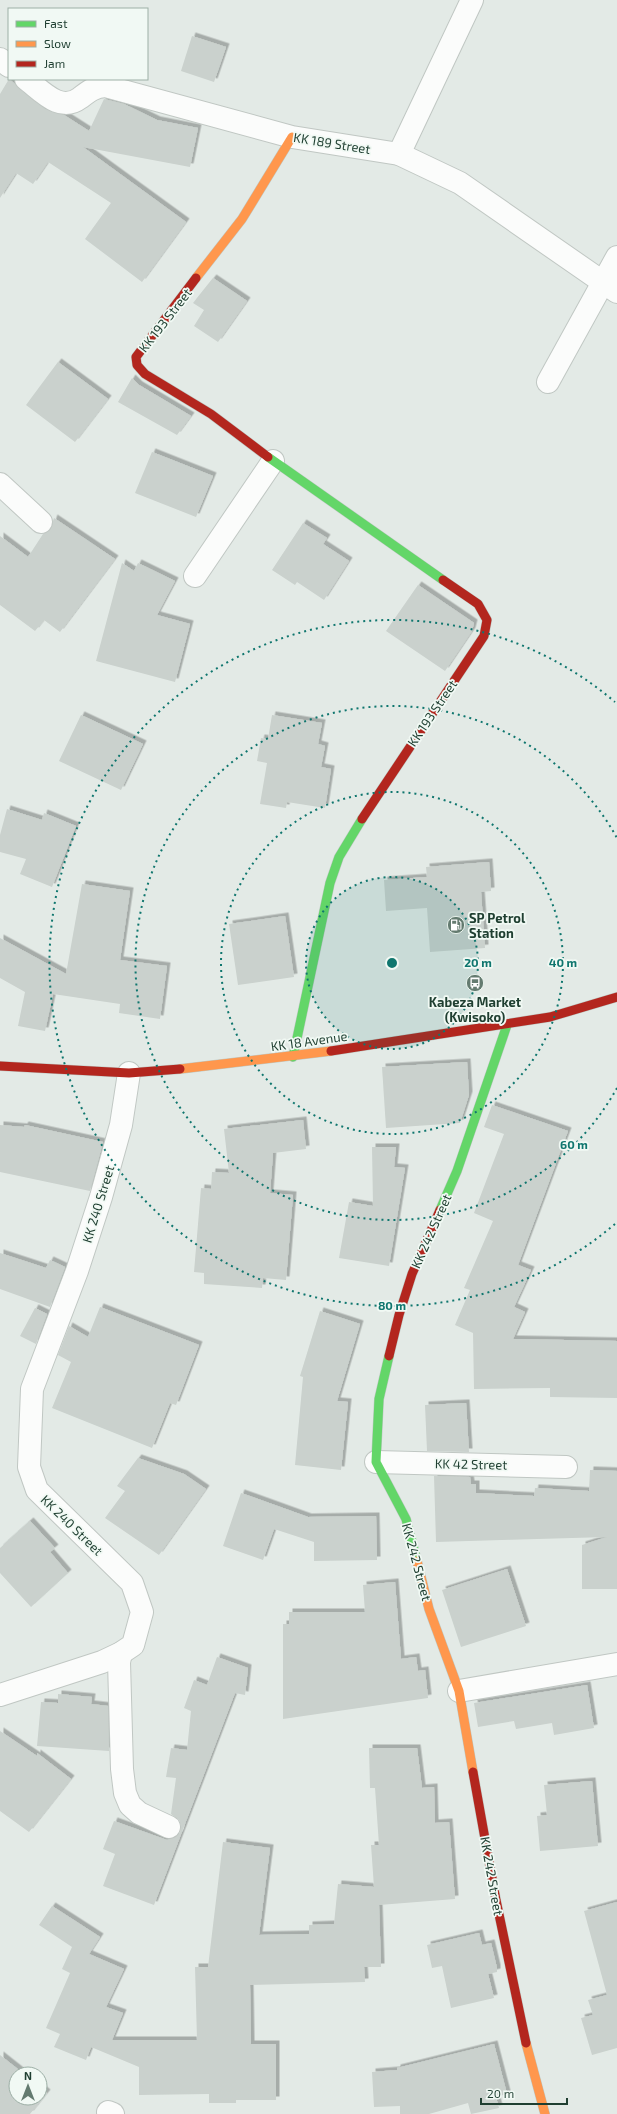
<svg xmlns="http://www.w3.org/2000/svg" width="617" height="2114" viewBox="0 0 617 2114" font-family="'Exo 2',sans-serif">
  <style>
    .building { fill: #cad1cd; filter: url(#shadow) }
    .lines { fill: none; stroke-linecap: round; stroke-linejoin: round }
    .street-casing { stroke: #c0c7c3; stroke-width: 24 }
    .fast-casing { stroke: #bec8c3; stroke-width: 10 }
    .slow-casing { stroke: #bec8c3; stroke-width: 10 }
    .jam-casing { stroke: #bec8c3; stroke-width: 10 }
    .street { stroke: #fbfcfb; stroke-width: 22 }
    .fast { stroke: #63d668; stroke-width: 9 }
    .slow { stroke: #ff974d; stroke-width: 9 }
    .jam { stroke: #b3261e; stroke-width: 9 }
    .ring { fill: none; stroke: #0f766e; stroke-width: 2; stroke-dasharray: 2 4 }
    .labels { text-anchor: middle; stroke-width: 3.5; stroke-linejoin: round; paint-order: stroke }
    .street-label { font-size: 13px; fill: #1f3f31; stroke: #f1f9f4 }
    .poi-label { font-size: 13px; font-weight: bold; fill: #1f3f31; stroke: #f1f9f4; text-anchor: start }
    .centre { fill: #0f766e; stroke: #f1f9f4; stroke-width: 2 }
    .ring-label { font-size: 12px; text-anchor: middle; font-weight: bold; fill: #0f766e; stroke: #f1f9f4; stroke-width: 3.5; stroke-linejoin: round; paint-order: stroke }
  </style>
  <defs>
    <filter id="shadow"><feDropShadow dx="3.5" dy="-3.5" stdDeviation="0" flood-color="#0004"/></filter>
  </defs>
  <rect width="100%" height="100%" fill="#e3eae6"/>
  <!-- building -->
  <g class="building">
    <polygon points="192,36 226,47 214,82 181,71"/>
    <polygon points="9,79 45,109 64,115 89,131 104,99 124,104 157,120 198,128 190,167 83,147 186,222 142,282 85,239 111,203 48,162 33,184 16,173 0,198 0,94"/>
    <polygon points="213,278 247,301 218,342 194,326 204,310 193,303"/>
    <polygon points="58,362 108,399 75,442 26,405"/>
    <polygon points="132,378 139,385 191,416 177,435 118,402"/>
    <polygon points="152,452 213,476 196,517 135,493"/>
    <polygon points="54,518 115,559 60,632 44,620 35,631 0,605 0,536 28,557 43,534 50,530"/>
    <polygon points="303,523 327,538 323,544 349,561 324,600 297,582 295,585 272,570"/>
    <polygon points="122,563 134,571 138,563 175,581 157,615 190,624 175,682 96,661"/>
    <polygon points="418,585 474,623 472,631 445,671 386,631"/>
    <polygon points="81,715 143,744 121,790 59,761"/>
    <polygon points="272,715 322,723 318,744 325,746 321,767 331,769 325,808 287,802 286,808 260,804 267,763 257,761 261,738 268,739"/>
    <polygon points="7,809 42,820 44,813 76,826 52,887 20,874 26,859 0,852 0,835"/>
    <polygon points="489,862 491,891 481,892 485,948 430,952 427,908 386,911 384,880 427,877 426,867"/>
    <polygon points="82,884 130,891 120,960 167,966 160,1019 119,1013 120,1004 53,994 45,1031 18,1026 25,992 0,978 0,938 66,974"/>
    <polygon points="285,916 294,977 238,985 229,924"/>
    <polygon points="467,1062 469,1095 460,1123 386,1128 382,1067"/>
    <polygon points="492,1105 568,1131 518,1265 531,1270 514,1307 525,1312 513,1339 617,1341 617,1398 550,1397 550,1388 474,1389 473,1333 455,1325 470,1290 464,1288 493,1221 474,1213 504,1134 484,1127"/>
    <polygon points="303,1120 306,1149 273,1153 270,1193 293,1195 286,1280 263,1278 262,1288 204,1284 204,1273 194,1272 201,1188 211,1189 212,1172 229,1173 224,1129"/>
    <polygon points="0,1125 24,1127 25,1125 103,1142 90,1191 0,1172"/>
    <polygon points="372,1147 396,1147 394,1167 405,1168 389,1266 339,1258 349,1202 373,1206"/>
    <polygon points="0,1253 46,1268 50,1260 65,1267 50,1307 0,1289"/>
    <polygon points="100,1307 199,1345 176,1405 170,1403 152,1448 52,1408 71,1362 58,1355 69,1326 88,1337"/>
    <polygon points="35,1308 47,1314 36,1344 20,1336"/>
    <polygon points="320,1311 360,1324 337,1401 348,1402 341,1470 295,1465 303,1377 300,1376"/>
    <polygon points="466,1403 469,1452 427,1451 425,1405"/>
    <polygon points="138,1458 184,1474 206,1489 159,1555 105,1518 125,1491 117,1486"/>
    <polygon points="590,1470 617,1471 617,1589 582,1589 582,1545 607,1537 436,1542 434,1476 470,1477 471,1484 476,1484 476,1493 534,1496 535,1488 589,1491"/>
    <polygon points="241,1493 308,1517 376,1516 377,1560 314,1561 314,1542 274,1529 263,1560 223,1546"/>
    <polygon points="30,1521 55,1548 50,1552 68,1573 31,1607 0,1573 0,1548"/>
    <polygon points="507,1569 526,1626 461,1647 442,1590"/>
    <polygon points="395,1582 401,1659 416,1657 418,1671 425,1670 428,1698 283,1719 283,1624 289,1624 289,1612 365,1612 363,1585"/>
    <polygon points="217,1657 248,1668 245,1695 235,1693 154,1905 103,1886 115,1854 103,1849 114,1821 167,1840 176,1837 180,1833 181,1826 179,1820 171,1814 176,1778 166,1777 171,1748 187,1750 191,1711 184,1708 194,1680 207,1685"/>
    <polygon points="587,1685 594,1728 554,1735 552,1723 516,1729 514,1721 478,1727 474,1703"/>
    <polygon points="58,1694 92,1697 91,1704 108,1706 109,1751 37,1746 41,1702 58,1703"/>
    <polygon points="0,1731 37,1756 37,1753 71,1779 29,1832 0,1811"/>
    <polygon points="369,1748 417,1748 422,1788 434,1787 435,1823 449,1822 455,1899 379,1905 381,1967 364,1967 365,1982 250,1985 251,2044 276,2044 276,2100 236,2100 236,2103 209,2103 209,2094 139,2095 139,2067 91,2047 86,2060 54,2047 60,2034 46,2028 70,1973 62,1969 72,1947 39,1925 52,1906 100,1937 89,1954 124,1969 106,2007 123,2013 112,2040 197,2040 195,1967 208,1967 223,1842 270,1848 259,1935 309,1934 309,1925 334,1924 338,1884 374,1887 371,1845 379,1845 375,1788 370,1788"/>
    <polygon points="592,1781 598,1846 540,1851 537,1816 547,1815 544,1785"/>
    <polygon points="617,1902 617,2048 592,2055 581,2018 593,2015 588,2000 607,1995 584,1911"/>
    <polygon points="479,1933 482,1945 491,1943 497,1968 497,1972 488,1974 494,1998 451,2008 442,1966 432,1968 427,1945"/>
    <polygon points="494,2044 507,2094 496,2097 499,2108 471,2114 468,2103 429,2114 400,2114 400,2106 374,2107 372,2072 397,2070 397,2068"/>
    <polygon points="0,2055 24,2074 16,2074 16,2098 40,2098 40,2087 47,2093 30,2114 0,2114"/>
  </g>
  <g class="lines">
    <defs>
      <g id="street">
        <polyline points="0,59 9,66"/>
        <path d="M26,79C42,91 60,113 80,98C89,91 94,87 105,86L292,137L399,154L460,183L617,292"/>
        <polyline points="399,154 472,0"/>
        <polyline points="548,382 617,257"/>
        <polyline points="0,484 41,522"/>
        <polyline points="195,576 273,461"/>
        <polyline points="376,1462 566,1467"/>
        <polyline points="121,1653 119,1662 122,1769 125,1793 130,1805 139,1813 169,1827"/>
        <polyline points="459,1691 617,1664"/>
        <polyline points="0,1695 102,1662 121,1653 133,1645 142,1612 132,1583 37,1490 29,1467 32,1389 77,1271 101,1197 121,1125 129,1073"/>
        <polyline points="108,2112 113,2114"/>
      </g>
      <g id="fast">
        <polyline points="268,457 443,580"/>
        <polyline points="293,1057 330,883 339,857 362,819"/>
        <polyline points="440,1210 457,1171 507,1025"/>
        <polyline points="389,1356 379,1399 376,1462 406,1519 417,1561"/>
      </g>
      <g id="slow">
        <polyline points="196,278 242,219 292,137"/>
        <polyline points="180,1069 331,1051"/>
        <polyline points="417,1561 429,1609 459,1691 473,1772"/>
        <polyline points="526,2043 545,2114"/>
      </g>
      <g id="jam">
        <polyline points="196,278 136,357 137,365 145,374 211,414 268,457"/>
        <polyline points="362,819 484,636 487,620 478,604 443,580"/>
        <polyline points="331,1051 550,1017 617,997"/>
        <polyline points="0,1066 129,1073 180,1069"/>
        <polyline points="389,1356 399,1315 412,1274 440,1210"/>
        <polyline points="473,1772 496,1900 526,2043"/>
      </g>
    </defs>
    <!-- street casing -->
    <use href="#street" class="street-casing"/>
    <!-- fast casing -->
    <use href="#fast" class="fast-casing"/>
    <!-- slow casing -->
    <use href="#slow" class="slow-casing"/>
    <!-- jam casing -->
    <use href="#jam" class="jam-casing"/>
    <!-- street -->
    <use href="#street" class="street"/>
    <!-- fast -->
    <use href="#fast" class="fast"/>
    <!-- slow -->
    <use href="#slow" class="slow"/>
    <!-- jam -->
    <use href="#jam" class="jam"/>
  </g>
  <!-- distance rings -->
  <circle cx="392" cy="963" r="86" fill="#0f766e" fill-opacity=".12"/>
  <g class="ring">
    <circle cx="392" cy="963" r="86"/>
    <circle cx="392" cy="963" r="171"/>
    <path d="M617 1088A257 257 0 1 1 617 838"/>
    <path d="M615 1224A343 343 0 1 1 615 702"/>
  </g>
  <!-- icons -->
  <defs>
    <symbol id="fuel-disc" viewBox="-11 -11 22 22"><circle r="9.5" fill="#647b70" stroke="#f1f9f4"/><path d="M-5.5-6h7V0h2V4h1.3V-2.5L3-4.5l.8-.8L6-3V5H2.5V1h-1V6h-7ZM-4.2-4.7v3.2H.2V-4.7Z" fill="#fff"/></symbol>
    <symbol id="bus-disc" viewBox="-11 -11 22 22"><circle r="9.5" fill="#647b70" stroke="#f1f9f4"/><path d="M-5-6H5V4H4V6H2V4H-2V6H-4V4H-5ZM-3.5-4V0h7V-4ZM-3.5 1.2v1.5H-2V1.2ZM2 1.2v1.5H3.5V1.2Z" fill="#fff"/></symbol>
  </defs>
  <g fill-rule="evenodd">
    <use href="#fuel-disc" x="446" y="915" width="20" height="20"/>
    <use href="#bus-disc" x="465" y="973" width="20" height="20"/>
  </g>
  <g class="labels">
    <!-- street labels -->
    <g class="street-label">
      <text transform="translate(332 143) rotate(9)" y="5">KK 189 Street</text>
      <text transform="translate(165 320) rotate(-52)" y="5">KK 193 Street</text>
      <text transform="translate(432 713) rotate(-56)" y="5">KK 193 Street</text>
      <text transform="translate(309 1041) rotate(-8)" y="5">KK 18 Avenue</text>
      <text transform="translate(98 1204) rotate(-73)" y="5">KK 240 Street</text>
      <text transform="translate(431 1231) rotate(-66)" y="5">KK 242 Street</text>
      <text transform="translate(471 1464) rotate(1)" y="5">KK 42 Street</text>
      <text transform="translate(72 1525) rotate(44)" y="5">KK 240 Street</text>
      <text transform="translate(417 1562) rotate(75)" y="5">KK 242 Street</text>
      <text transform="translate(492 1876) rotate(80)" y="5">KK 242 Street</text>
    </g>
    <!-- poi labels -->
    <g class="poi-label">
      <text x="469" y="923">SP Petrol<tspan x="469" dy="15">Station</tspan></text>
      <text x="475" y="1007" text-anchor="middle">Kabeza Market<tspan x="475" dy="15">(Kwisoko)</tspan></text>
    </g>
  </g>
  <circle cx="392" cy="963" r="6" class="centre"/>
  <g class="ring-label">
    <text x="478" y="967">20 m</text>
    <text x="563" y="967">40 m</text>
    <text x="574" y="1149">60 m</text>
    <text x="392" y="1310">80 m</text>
  </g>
  <!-- legend -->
  <rect x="8" y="8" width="140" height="72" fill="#f1f9f4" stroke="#9dafa6"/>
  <rect x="16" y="21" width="20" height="6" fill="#63d668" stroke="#9dafa6"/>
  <text x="44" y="28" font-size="12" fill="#1f3f31">Fast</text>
  <rect x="16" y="41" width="20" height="6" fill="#ff974d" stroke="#9dafa6"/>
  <text x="44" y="48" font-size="12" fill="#1f3f31">Slow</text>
  <rect x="16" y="61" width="20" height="6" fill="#b3261e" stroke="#9dafa6"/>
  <text x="44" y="68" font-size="12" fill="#1f3f31">Jam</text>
  <!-- north arrow -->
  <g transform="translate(28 2086)"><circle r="19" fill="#f1f9f4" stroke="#9dafa6"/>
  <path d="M0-3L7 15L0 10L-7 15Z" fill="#647b70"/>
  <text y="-6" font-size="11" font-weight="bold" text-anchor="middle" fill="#1f3f31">N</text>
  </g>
  <!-- scale -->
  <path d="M481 2098v6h86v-6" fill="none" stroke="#1f3f31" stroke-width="2"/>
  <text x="487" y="2098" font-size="12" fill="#1f3f31" stroke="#f1f9f4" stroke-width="3" paint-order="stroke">20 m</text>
</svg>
